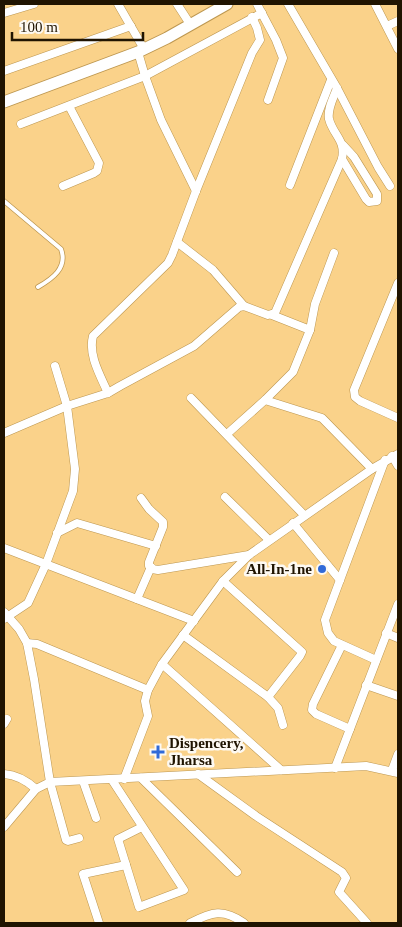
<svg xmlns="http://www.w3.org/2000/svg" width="402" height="927" viewBox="0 0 402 927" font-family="Georgia,serif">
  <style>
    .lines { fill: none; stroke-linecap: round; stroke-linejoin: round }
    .lane-casing { stroke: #bd9750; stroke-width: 5.5 }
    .street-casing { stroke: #bd9750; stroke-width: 9 }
    .secondary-casing { stroke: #bd9750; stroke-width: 13 }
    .lane { stroke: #fff; stroke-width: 4 }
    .street { stroke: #fff; stroke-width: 8 }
    .secondary { stroke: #fff; stroke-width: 11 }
    .poi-dot { fill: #316ad8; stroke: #fdf9f2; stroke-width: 2 }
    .labels { text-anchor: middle; stroke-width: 5; stroke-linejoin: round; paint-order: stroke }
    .poi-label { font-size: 15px; font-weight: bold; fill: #201401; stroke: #fdf9f2; text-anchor: end }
  </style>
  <rect width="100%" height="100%" fill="#fad28a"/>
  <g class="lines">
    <defs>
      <path id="lane" d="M4,201L61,249C68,268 52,279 38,287"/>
      <g id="street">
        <polyline points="118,4 144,49"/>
        <polyline points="177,4 190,24"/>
        <polyline points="257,4 276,40 283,58 268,100"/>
        <polyline points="288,4 337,88 378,167 390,186"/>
        <polyline points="375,4 398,49"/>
        <polyline points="4,13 34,4"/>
        <polyline points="387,26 398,21"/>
        <polyline points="138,52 145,76 161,120 196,191"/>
        <polyline points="4,71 131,26"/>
        <polyline points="21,124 145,76 262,13"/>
        <polyline points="342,159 366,199 369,202 377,201 377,194 354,157 343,145"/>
        <polyline points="290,185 331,80"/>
        <polyline points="63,186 94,173 97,171 99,163 69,106"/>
        <polyline points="177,242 213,270 244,306"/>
        <polyline points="398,283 354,390 355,397 360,401 398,418"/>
        <polyline points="272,315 310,330 315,304 334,253"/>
        <path d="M108,393C100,375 88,355 93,336L168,263L172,255L196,191L252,53L260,40L257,28L252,17"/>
        <polyline points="191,398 304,515"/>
        <polyline points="265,400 322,418 372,469"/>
        <path d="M4,433L67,406L108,393L120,386L194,346L239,307L244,306L268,315L275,313L342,159C346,140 333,135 329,119C327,109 334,97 337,88"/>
        <polyline points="227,434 265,400 293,372 310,330"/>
        <polyline points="392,456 398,466"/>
        <polyline points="225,497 269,540"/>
        <polyline points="141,498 149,509 163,522 163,527 149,562 149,566 152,569 158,570 249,555"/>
        <polyline points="293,523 340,580"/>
        <polyline points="57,533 77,523 156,546"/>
        <polyline points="4,548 194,621"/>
        <polyline points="223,581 302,652 300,656 268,697"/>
        <polyline points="137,599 151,567"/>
        <polyline points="4,612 19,629 27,643 34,679 50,782 66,840 68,841 79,838"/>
        <polyline points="4,619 28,603 46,564 73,491 75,469 67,406 55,366"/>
        <polyline points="386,633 398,638"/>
        <polyline points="183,635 268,697 278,708 283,725"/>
        <polyline points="27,643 37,644 148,690"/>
        <polyline points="342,645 313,704 312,710 316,714 350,729"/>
        <polyline points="376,660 334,641 328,633 325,620 385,460"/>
        <polyline points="162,664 281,770"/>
        <polyline points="366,685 398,696"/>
        <polyline points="4,724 7,719"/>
        <polyline points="335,768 398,604"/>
        <polyline points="392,770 398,754"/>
        <path d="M4,774C17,775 26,780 36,789"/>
        <polyline points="198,774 256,816 342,872 346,878 339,892 367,923"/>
        <polyline points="141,778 237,872"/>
        <polyline points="124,779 148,716 145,701 148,690 162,664 223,581 249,555 372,469 398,454"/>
        <polyline points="112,780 184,890 139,907 118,839 142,827"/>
        <polyline points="83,781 96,818"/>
        <polyline points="4,827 36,789 50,782 366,766 398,773"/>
        <polyline points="99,923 83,874 126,865"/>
        <path d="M190,923C212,912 223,908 244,923"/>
      </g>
      <polyline id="secondary" points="4,102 138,52 167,38 227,4"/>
    </defs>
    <!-- lane casing -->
    <use href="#lane" class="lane-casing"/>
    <!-- street casing -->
    <use href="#street" class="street-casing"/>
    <!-- secondary casing -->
    <use href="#secondary" class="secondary-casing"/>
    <!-- lane -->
    <use href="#lane" class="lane"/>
    <!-- street -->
    <use href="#street" class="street"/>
    <!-- secondary -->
    <use href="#secondary" class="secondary"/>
  </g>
  <!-- markers -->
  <g class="poi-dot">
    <circle cx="322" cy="569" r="5"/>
    <path d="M155.5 744.5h5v5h5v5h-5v5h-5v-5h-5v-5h5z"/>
  </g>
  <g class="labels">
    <!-- poi labels -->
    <g class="poi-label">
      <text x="312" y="574">All-In-1ne</text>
      <text x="169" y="748" text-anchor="start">Dispencery,<tspan x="169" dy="17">Jharsa</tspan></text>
    </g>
  </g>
  <!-- border -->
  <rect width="402" height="927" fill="none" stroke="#201401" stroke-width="10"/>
  <!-- scale -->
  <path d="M12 32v8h131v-8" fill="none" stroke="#201401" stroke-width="2.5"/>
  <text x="20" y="32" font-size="15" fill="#201401" stroke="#fdf9f2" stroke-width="4" paint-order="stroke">100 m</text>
</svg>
